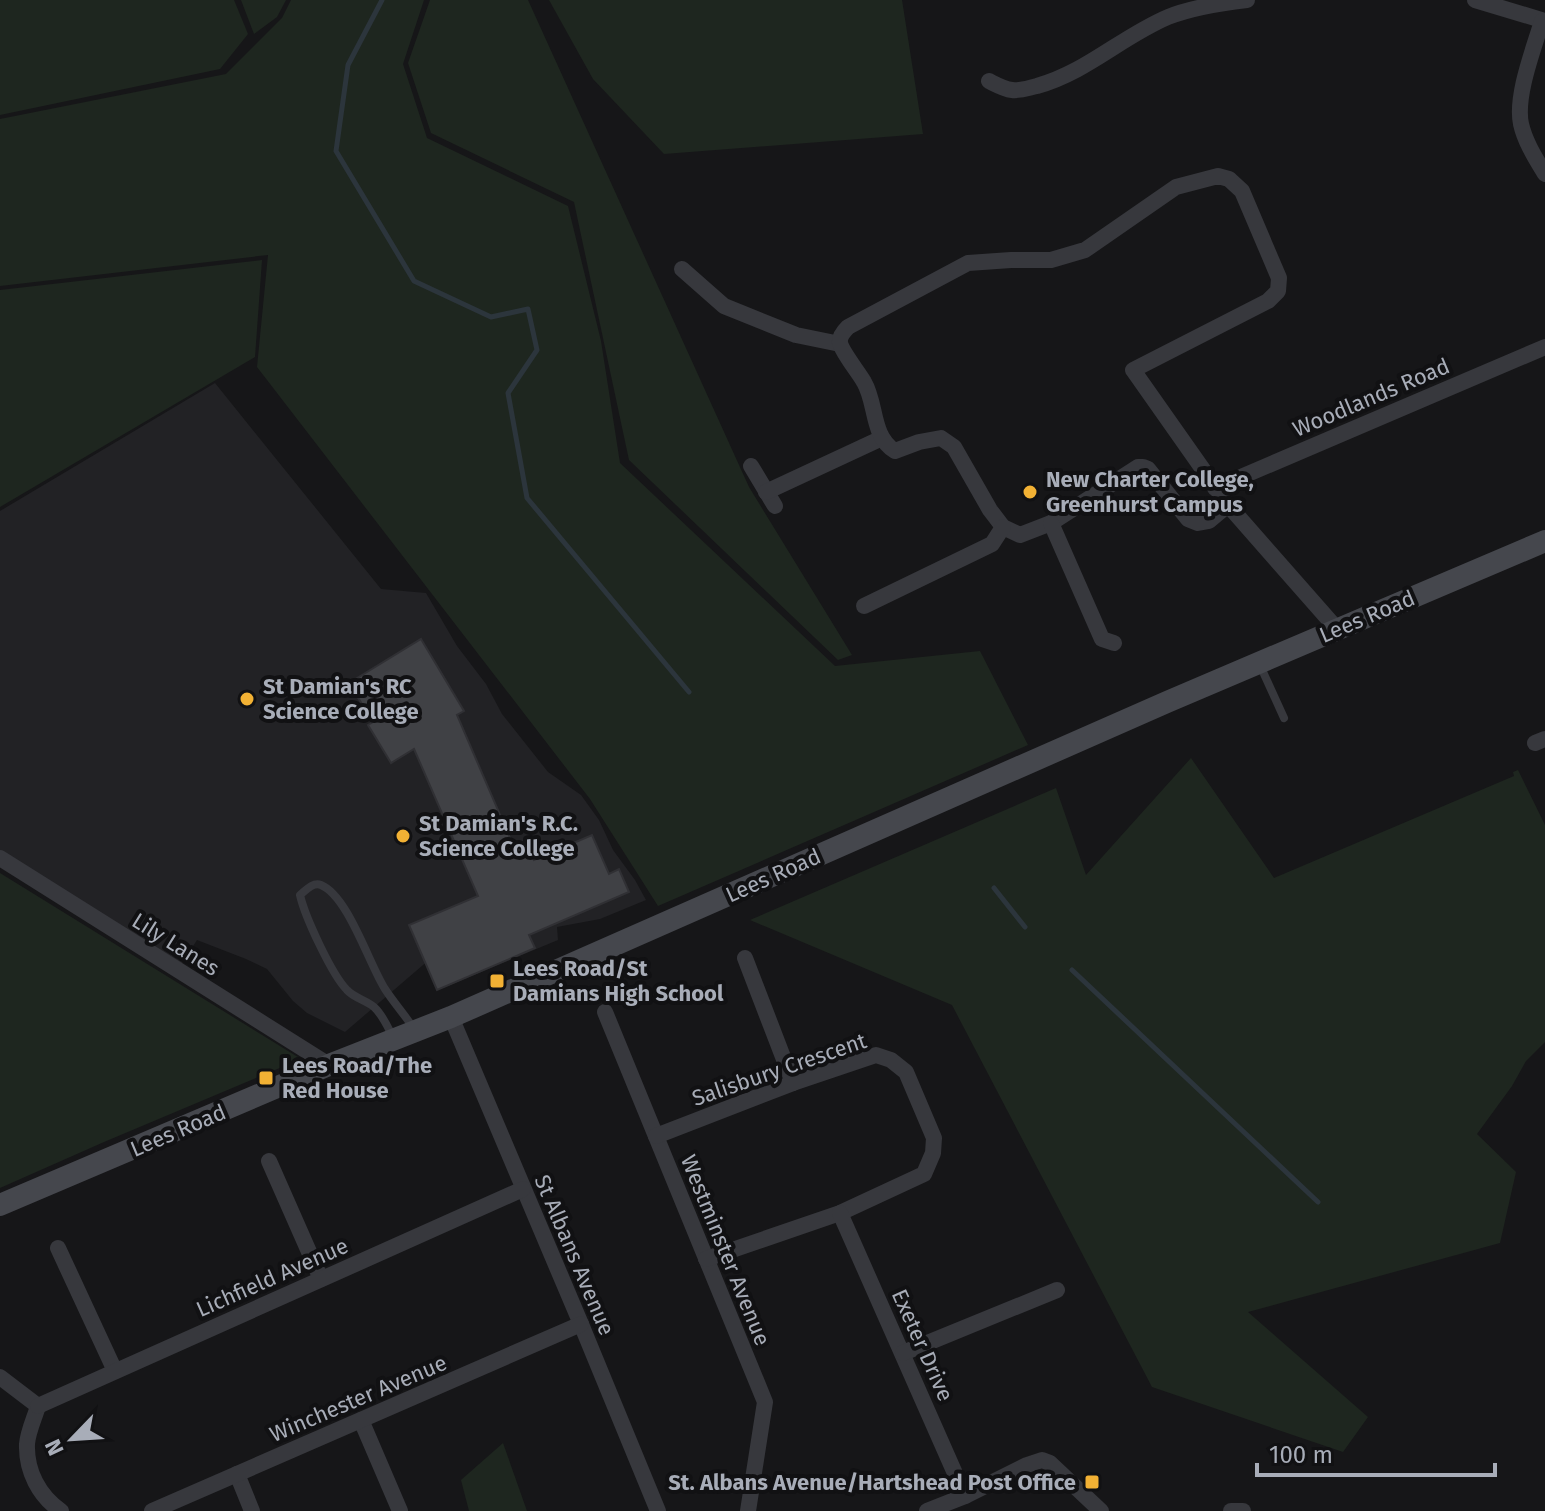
<svg xmlns="http://www.w3.org/2000/svg" width="1545" height="1511" viewBox="0 0 1545 1511" font-family="'Fira Sans',sans-serif">
  <style>
    .built { fill: #222225 }
    .green { fill: #1e261f }
    .lines { fill: none; stroke-linecap: round; stroke-linejoin: round }
    .stream { stroke: #2c353c; stroke-width: 5 }
    .building { fill: #404145; stroke: #303034; stroke-width: 2 }
    .lane { stroke: #37383d; stroke-width: 8 }
    .street { stroke: #37383d; stroke-width: 16 }
    .secondary { stroke: #45474d; stroke-width: 22 }
    .poi-dot { fill: #f2b134; stroke: #111113; stroke-width: 3 }
    .labels { text-anchor: middle; stroke-width: 8; stroke-linejoin: round; paint-order: stroke }
    .street-label { font-size: 22px; fill: #a8adb8; stroke: #111113 }
    .poi-label { font-size: 22px; font-weight: bold; fill: #a8adb8; stroke: #111113; text-anchor: start }
  </style>
  <rect width="100%" height="100%" fill="#161618"/>
  <!-- built -->
  <polygon class="built" points="215,383 381,589 426,593 457,646 486,684 502,714 548,772 581,795 599,820 613,850 635,880 646,900 600,919 557,927 558,940 443,988 430,959 345,1032 307,1013 293,1001 267,969 246,959 197,940 180,966 63,894 0,850 0,511"/>
  <!-- green -->
  <g class="green">
    <polygon points="0,0 234,0 248,34 220,69 0,115"/>
    <polygon points="241,0 286,0 277,17 254,34"/>
    <polygon points="291,0 424,0 403,64 427,138 568,206 601,341 620,463 835,666 980,651 1028,745 658,906 590,799 257,367 268,255 0,286 0,119 226,74 282,18"/>
    <polygon points="430,0 528,0 749,487 852,655 838,660 629,460 574,202 431,133 408,63"/>
    <polygon points="549,0 902,0 923,134 664,154 593,79"/>
    <polygon points="262,260 255,357 0,507 0,290"/>
    <polygon points="1191,758 1274,878 1514,776 1513,772 1518,770 1545,825 1545,1042 1526,1061 1512,1086 1477,1134 1516,1172 1500,1243 1248,1312 1368,1417 1343,1452 1152,1387 952,1005 750,920 1056,788 1086,875"/>
    <polygon points="0,873 301,1059 104,1142 0,1188"/>
    <polygon points="503,1443 527,1511 469,1511 461,1480"/>
  </g>
  <g class="lines">
    <!-- stream -->
    <g class="stream">
      <polyline points="382,0 348,65 336,151 414,281 491,317 528,309 537,350 508,393 527,498 689,692"/>
      <polyline points="994,888 1025,927"/>
      <polyline points="1072,970 1318,1202"/>
    </g>
  </g>
  <!-- building -->
  <polygon class="building" points="421,639 464,711 457,715 513,845 525,840 534,860 592,835 609,874 619,869 629,892 529,935 535,948 437,990 409,925 478,896 414,749 391,763 368,725 373,722 349,683"/>
  <g class="lines">
    <!-- lane -->
    <g class="lane">
      <polyline points="1259,663 1284,718"/>
      <path d="M394,1039C388,1028 383,1015 374,1007C366,1000 354,998 347,990C332,975 305,917 300,895C306,890 313,882 321,885C348,896 369,964 385,989C394,1003 405,1015 414,1029"/>
    </g>
    <!-- street -->
    <g class="street">
      <polyline points="1475,0 1545,21"/>
      <path d="M1542,21C1534,48 1515,96 1521,124C1525,142 1536,159 1545,174"/>
      <path d="M989,81C997,85 1004,89 1012,90C1021,91 1028,88 1037,86C1087,72 1121,37 1168,17C1193,7 1221,3 1247,0"/>
      <polyline points="682,269 724,306 796,335 840,344"/>
      <polyline points="751,466 775,506"/>
      <polyline points="1215,488 1545,347"/>
      <polyline points="766,492 882,438"/>
      <path d="M1228,505L1209,521L1198,523L1188,519L1148,469L1143,467H1138L1051,523L1020,535L1003,527L990,510L954,447L941,438L919,442L895,451C871,436 877,404 864,382C859,373 842,352 840,343C839,337 844,331 848,327L968,263L1011,260H1051L1085,250L1176,187L1218,176L1229,179L1242,191L1279,278L1278,291L1268,301L1133,370L1228,505L1337,629"/>
      <polyline points="1051,523 1102,639 1114,643"/>
      <polyline points="864,606 992,544 1003,527"/>
      <polyline points="1535,743 1545,739"/>
      <polyline points="0,858 329,1065"/>
      <polyline points="745,958 793,1083"/>
      <polyline points="605,1012 765,1402 748,1511"/>
      <polyline points="451,1017 581,1324 658,1511"/>
      <polyline points="656,1136 793,1083 876,1055 891,1060 906,1072 934,1138 933,1153 924,1174 840,1213 706,1259"/>
      <polyline points="269,1161 321,1279"/>
      <polyline points="840,1213 965,1496"/>
      <polyline points="58,1248 115,1371"/>
      <polyline points="903,1353 1057,1290"/>
      <path d="M0,1377L38,1406C35,1417 28,1431 27,1444C26,1471 39,1496 61,1511"/>
      <polyline points="38,1406 523,1189"/>
      <polyline points="361,1420 400,1511"/>
      <polyline points="237,1474 252,1511"/>
      <polyline points="152,1511 581,1324"/>
      <polyline points="927,1511 965,1496 1027,1465 1042,1460 1050,1463 1101,1511"/>
      <polyline points="1231,1511 1243,1511"/>
    </g>
    <!-- secondary -->
    <polyline class="secondary" points="0,1205 329,1065 451,1017 1167,702 1545,541"/>
  </g>
  <!-- markers -->
  <g class="poi-dot">
    <circle cx="1030" cy="492" r="8"/>
    <circle cx="247" cy="699" r="8"/>
    <circle cx="403" cy="836" r="8"/>
    <rect x="489" y="973" width="16" height="16" rx="4"/>
    <rect x="258" y="1070" width="16" height="16" rx="4"/>
    <rect x="1084" y="1474" width="16" height="16" rx="4"/>
  </g>
  <g class="labels">
    <!-- street labels -->
    <g class="street-label">
      <text transform="translate(1371 397) rotate(-23)" y="8">Woodlands Road</text>
      <text transform="translate(1367 616) rotate(-23)" y="8">Lees Road</text>
      <text transform="translate(773 875) rotate(-24)" y="8">Lees Road</text>
      <text transform="translate(176 944) rotate(32)" y="8">Lily Lanes</text>
      <text transform="translate(779 1069) rotate(-19)" y="8">Salisbury Crescent</text>
      <text transform="translate(178 1130) rotate(-23)" y="8">Lees Road</text>
      <text transform="translate(726 1250) rotate(68)" y="8">Westminster Avenue</text>
      <text transform="translate(575 1255) rotate(67)" y="8">St Albans Avenue</text>
      <text transform="translate(272 1277) rotate(-24)" y="8">Lichfield Avenue</text>
      <text transform="translate(923 1345) rotate(66)" y="8">Exeter Drive</text>
      <text transform="translate(358 1398) rotate(-23)" y="8">Winchester Avenue</text>
    </g>
    <!-- poi labels -->
    <g class="poi-label">
      <text x="1046" y="487">New Charter College,<tspan x="1046" dy="25">Greenhurst Campus</tspan></text>
      <text x="263" y="694">St Damian's RC<tspan x="263" dy="25">Science College</tspan></text>
      <text x="419" y="831">St Damian's R.C.<tspan x="419" dy="25">Science College</tspan></text>
      <text x="513" y="976">Lees Road/St<tspan x="513" dy="25">Damians High School</tspan></text>
      <text x="282" y="1073">Lees Road/The<tspan x="282" dy="25">Red House</tspan></text>
      <text x="1076" y="1490" text-anchor="end">St. Albans Avenue/Hartshead Post Office</text>
    </g>
  </g>
  <!-- north arrow -->
  <g transform="translate(72 1439) rotate(245)" stroke="#111113" stroke-width="6" paint-order="stroke">
  <path d="M0-6L14 30L0 20L-14 30Z" fill="#a8adb8"/>
  <text y="-12" font-size="22" font-weight="bold" text-anchor="middle" fill="#a8adb8">N</text>
  </g>
  <!-- scale -->
  <path d="M1257 1463v12h238v-12" fill="none" stroke="#a8adb8" stroke-width="4"/>
  <text x="1269" y="1463" font-size="24" fill="#a8adb8" stroke="#111113" stroke-width="6" paint-order="stroke">100 m</text>
</svg>
